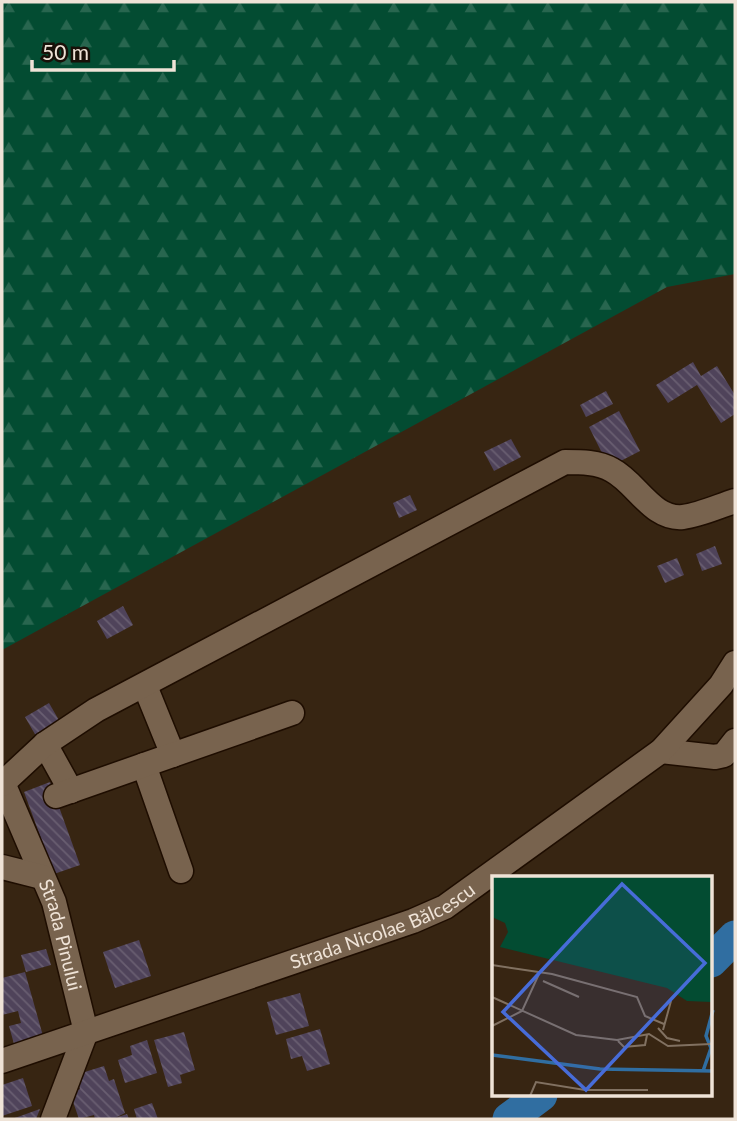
<svg xmlns="http://www.w3.org/2000/svg" width="737" height="1121" viewBox="0 0 737 1121" font-family="Lato,sans-serif">
  <style>
    .forest { fill: url(#forest-firs) }
    .lines { fill: none; stroke-linecap: round; stroke-linejoin: round }
    .river { stroke: #306ea1; stroke-width: 33 }
    .building { fill: url(#building-back-hatch) }
    .minor-casing { stroke: #1e0d00; stroke-width: 27 }
    .minor { stroke: #78634e; stroke-width: 24 }
    .labels { text-anchor: middle; stroke-width: 7; stroke-linejoin: round; paint-order: stroke }
    .street-label { font-size: 19px; fill: #efe3d7; stroke: #181008 }
    .inset-river { fill: none; stroke: #306ea1; stroke-width: 3.5 }
    .inset-road { fill: none; stroke: #817161; stroke-width: 2 }
    .view { fill: #476cd8; fill-opacity: 0.15; stroke: #476cd8; stroke-width: 3.5 }
    .inset-edge { fill: none; stroke: #efe3d7; stroke-width: 3.5 }
  </style>
  <defs>
    <pattern id="forest-firs" width="22" height="20" patternUnits="userSpaceOnUse" patternTransform="scale(1.75)"><rect width="22" height="20" fill="#034c32"/><path d="M5 1l3.5 6h-7zM16 11l3.5 6h-7z" fill="#28664f"/></pattern>
    <pattern id="building-back-hatch" width="6" height="6" patternUnits="userSpaceOnUse" patternTransform="scale(1.75)"><rect width="6" height="6" fill="#4f435a"/><path d="M-1 5l2 2M0 0l6 6M5-1l2 2" fill="none" stroke="#695e71"/></pattern>
  </defs>
  <rect width="100%" height="100%" fill="#372512"/>
  <!-- forest -->
  <polygon class="forest" points="2,2 735,2 735,274 667,287 2,650"/>
  <g class="lines">
    <!-- river -->
    <g class="river">
      <polyline points="711,961 735,937"/>
      <polyline points="509,1119 541,1095"/>
    </g>
  </g>
  <!-- building -->
  <g class="building">
    <polygon points="693,362 701,376 717,366 735,395 735,414 721,423 697,385 668,403 656,385"/>
    <polygon points="606,391 613,404 586,417 580,405"/>
    <polygon points="619,411 640,451 609,467 589,427"/>
    <polygon points="511,439 521,457 494,471 484,452"/>
    <polygon points="410,495 417,510 399,518 393,503"/>
    <polygon points="715,546 722,564 702,571 696,554"/>
    <polygon points="677,558 684,575 665,583 657,566"/>
    <polygon points="123,606 133,625 107,639 97,621"/>
    <polygon points="49,703 60,722 36,736 25,717"/>
    <polygon points="50,782 80,865 54,874 24,792"/>
    <polygon points="139,940 151,976 115,988 103,952"/>
    <polygon points="46,949 51,965 26,972 21,955"/>
    <polygon points="25,972 43,1036 14,1044 9,1026 21,1023 18,1011 2,1015 2,978"/>
    <polygon points="300,993 309,1026 276,1035 267,1002"/>
    <polygon points="320,1029 330,1064 307,1071 302,1056 291,1059 286,1039"/>
    <polygon points="184,1032 195,1070 180,1075 182,1083 168,1087 154,1040"/>
    <polygon points="147,1040 157,1073 125,1083 118,1060 132,1055 130,1046"/>
    <polygon points="104,1066 109,1081 114,1079 125,1113 115,1118 127,1114 129,1119 95,1119 94,1115 79,1119 70,1093 80,1089 75,1075"/>
    <polygon points="23,1078 32,1106 2,1116 2,1085"/>
    <polygon points="152,1103 158,1119 137,1119 134,1109"/>
    <polygon points="40,1109 36,1119 12,1119"/>
  </g>
  <g class="lines">
    <defs>
      <g id="minor">
        <polyline points="145,686 173,755"/>
        <polyline points="45,744 71,791"/>
        <polyline points="661,751 715,757 724,755 735,741"/>
        <polyline points="144,765 181,871"/>
        <path id="s1" d="M3,783L54,902L86,1032L53,1119"/>
        <path d="M2,784L45,744L96,710L565,462C581,462 598,462 612,470C637,483 652,520 683,517C700,515 719,506 735,501"/>
        <polyline points="56,796 292,713"/>
        <polyline points="2,867 42,877"/>
        <path id="s2" d="M2,1061L413,921L445,907L661,751L721,685L735,663"/>
      </g>
    </defs>
    <!-- minor casing -->
    <use href="#minor" class="minor-casing"/>
    <!-- minor -->
    <use href="#minor" class="minor"/>
  </g>
  <g class="labels">
    <!-- street labels -->
    <g class="street-label">
      <text dy="7" stroke="none"><textPath href="#s2" startOffset="404">Strada Nicolae Bălcescu</textPath></text>
      <text dy="7" stroke="none"><textPath href="#s1" startOffset="163">Strada Pinului</textPath></text>
    </g>
  </g>
  <!-- overview -->
  <g transform="translate(492 876)">
    <rect width="220" height="220" fill="#372512"/>
    <path d="M0,0H220V126L195,125L175,112L8,71L16,56L13,47L0,41Z" fill="#034c32"/>
    <path class="inset-river" d="M0,179L108,193L221,195M211,195L219,172L214,160L221,134"/>
    <path class="inset-road" d="M0,89L60,98L145,121L153,140L172,148M51,105L87,121M0,121L84,159L125,164L157,158L176,170L219,168M0,150L30,135L47,98M166,152L175,162L188,165M171,154L179,125M126,165L132,171L153,169L155,159M38,220L44,206L93,214H156"/>
    <path class="view" d="M130,8L213,87L94,214L11,136Z"/>
    <rect width="220" height="220" class="inset-edge"/>
  </g>
  <!-- border -->
  <rect width="737" height="1121" fill="none" stroke="#efe3d7" stroke-width="7"/>
  <!-- scale -->
  <path d="M32 60v10h142v-10" fill="none" stroke="#efe3d7" stroke-width="3.5"/>
  <text x="42" y="60" font-size="21" fill="#efe3d7" stroke="#181008" stroke-width="5" paint-order="stroke">50 m</text>
</svg>
